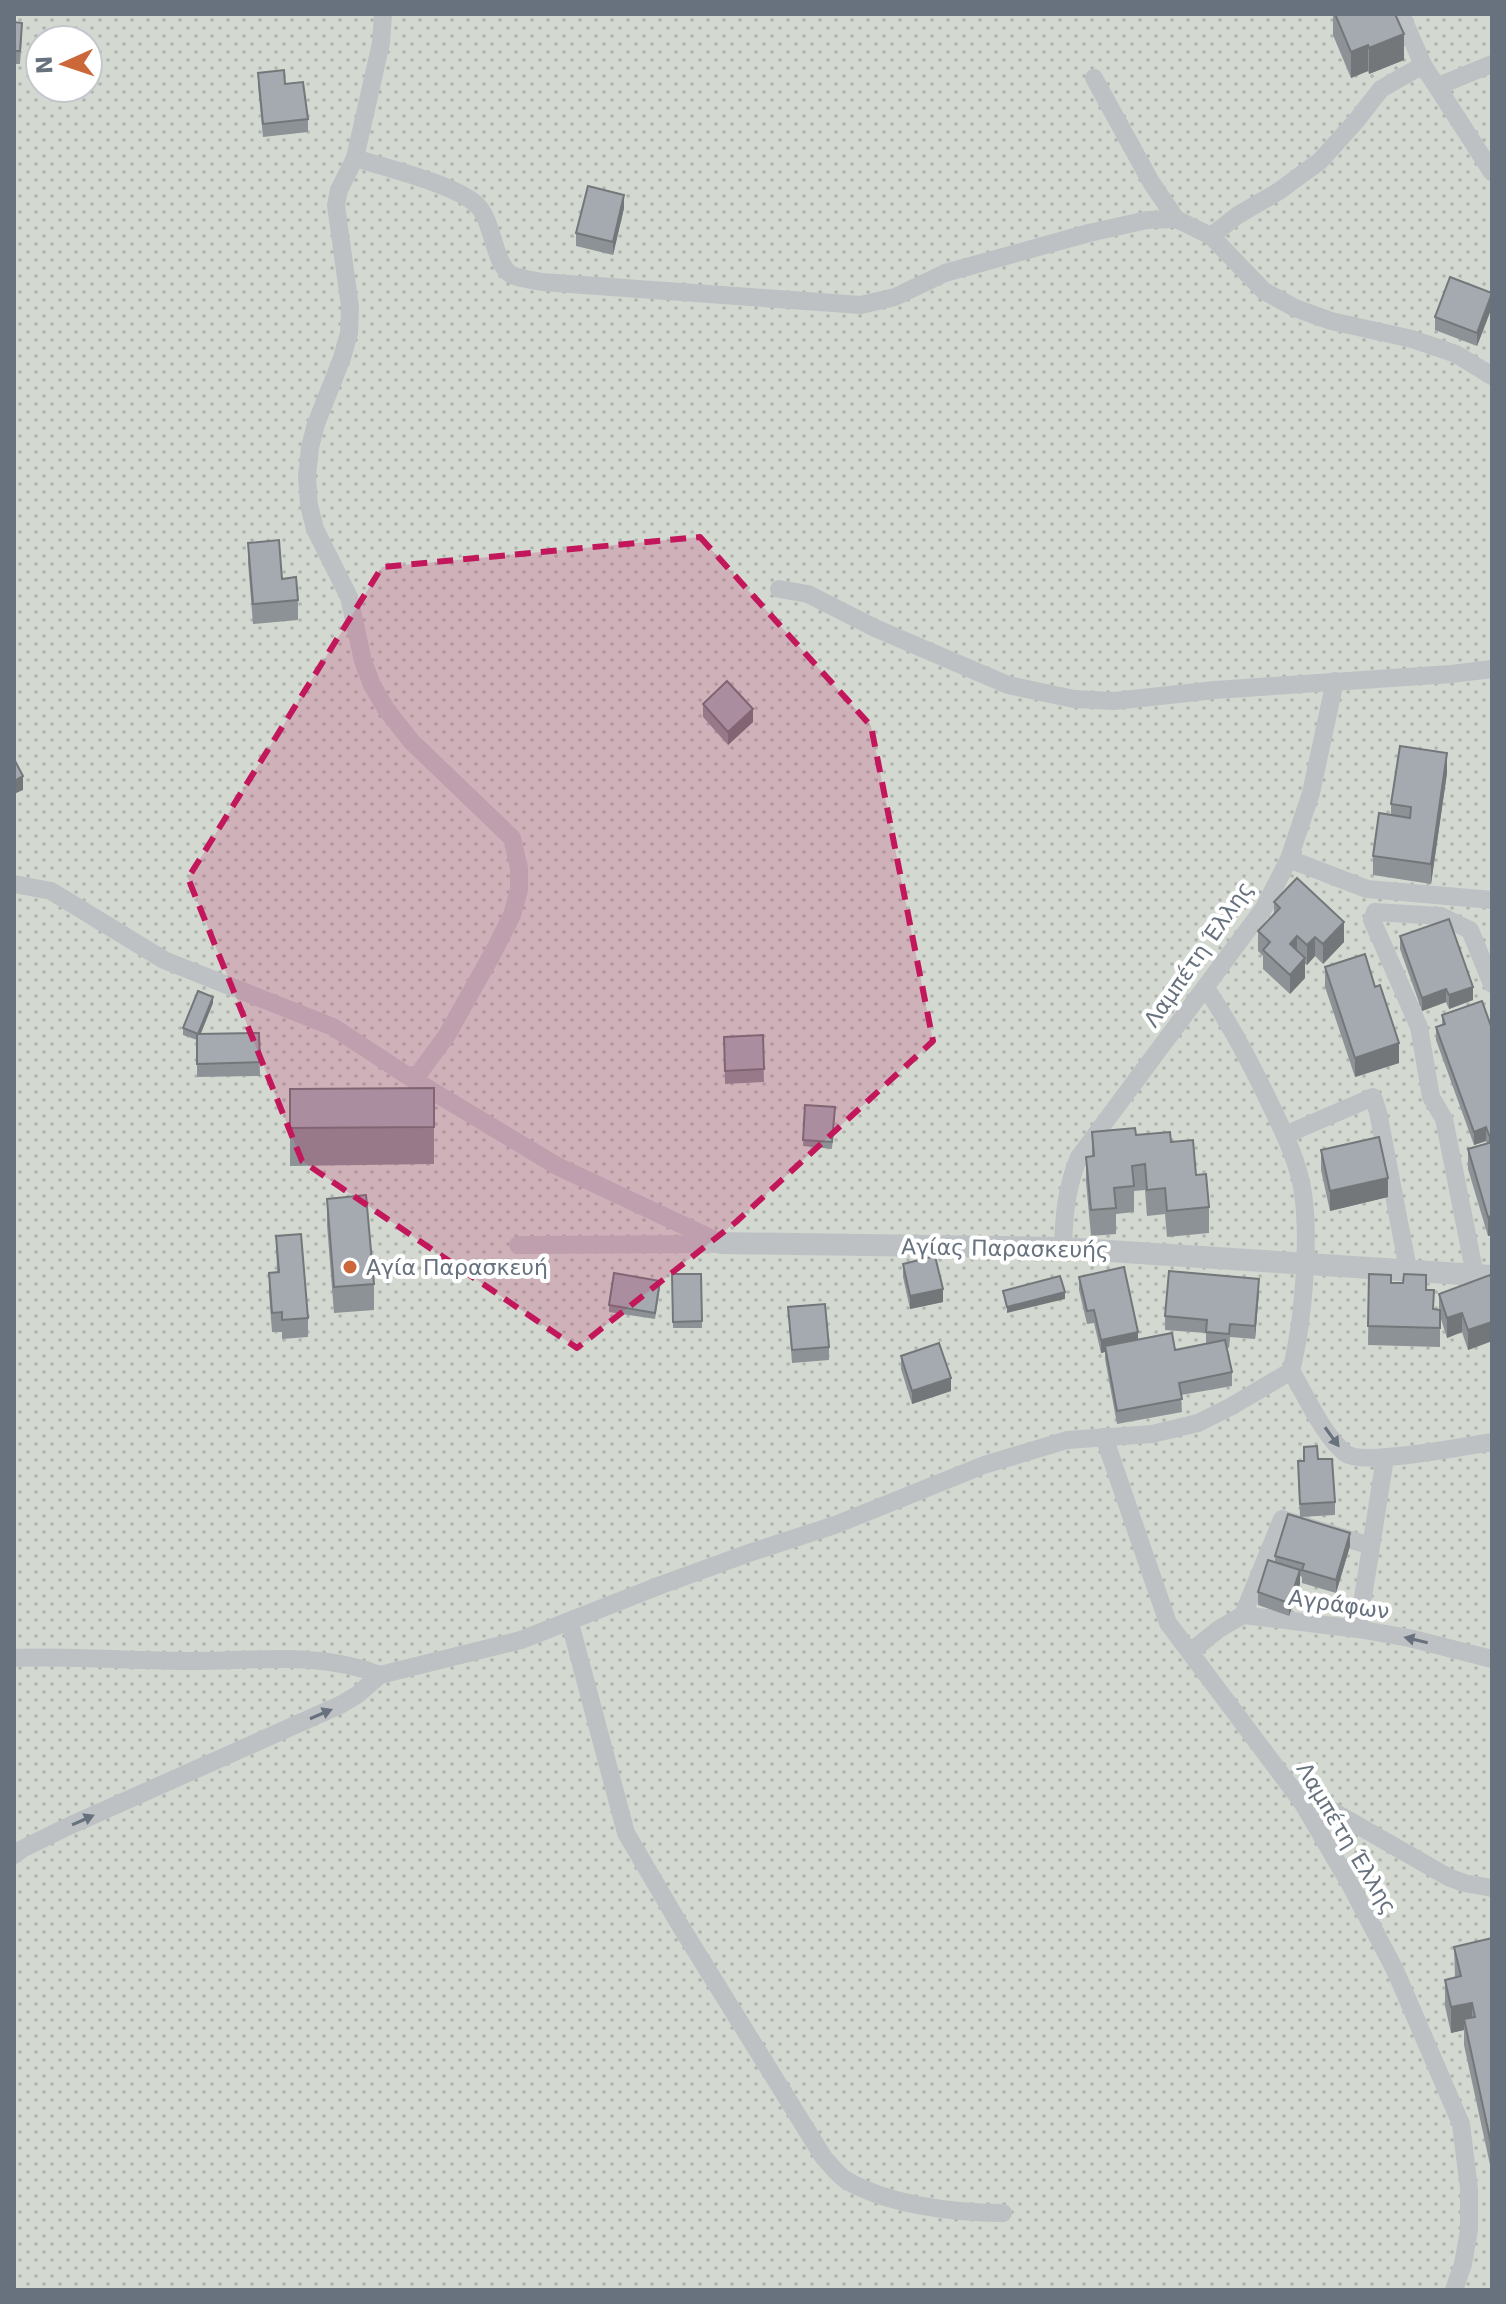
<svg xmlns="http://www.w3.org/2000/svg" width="1506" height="2304" viewBox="0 0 1506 2304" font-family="'DejaVu Sans',sans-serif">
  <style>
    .park { fill: url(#park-dots); fill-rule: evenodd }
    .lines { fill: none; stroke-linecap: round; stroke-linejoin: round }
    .minor { stroke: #bec1c4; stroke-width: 18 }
    .tertiary { stroke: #bec1c4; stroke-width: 22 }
    .wall { fill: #8d9296 }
    .shaded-wall { fill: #73777a }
    .building { fill: #a4aaaf; stroke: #73777a; stroke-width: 2 }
    .oneway { fill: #67727e }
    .marked { fill: #c2185b; fill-opacity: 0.2; stroke: #c2185b; stroke-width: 6; stroke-dasharray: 16 10; stroke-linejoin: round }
    .poi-dot { fill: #cc673a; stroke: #fff; stroke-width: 3 }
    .labels { text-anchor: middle; stroke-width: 8; stroke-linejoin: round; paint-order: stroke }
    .street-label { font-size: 22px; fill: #67727e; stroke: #fff }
    .poi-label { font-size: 22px; fill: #67727e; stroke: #fff; text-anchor: start }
  </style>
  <defs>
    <pattern id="park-dots" width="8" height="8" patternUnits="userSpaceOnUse" patternTransform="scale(2)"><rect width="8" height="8" fill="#d3d9d1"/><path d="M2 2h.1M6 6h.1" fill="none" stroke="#afb4af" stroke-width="1.8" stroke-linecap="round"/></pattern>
  </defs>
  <rect width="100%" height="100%" fill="#f4f4f1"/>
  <!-- park -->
  <path class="park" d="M14,14H1492V2290H14ZM40,40H88V88H40Z"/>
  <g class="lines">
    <!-- minor -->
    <g class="minor">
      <polyline points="383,14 381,43 355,158 339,190 336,205 350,307 349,333 342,358 316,424 310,447 307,476 309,505 315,529 349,597 363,661 372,685 386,709 411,741 512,838 519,868 519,890 512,915 494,951 447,1035 414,1080"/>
      <polyline points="1401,14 1423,65 1492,172"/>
      <polyline points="1094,78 1151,182 1176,219 1211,236 1264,291 1295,308 1331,321 1412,339 1456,354 1492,376"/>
      <polyline points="1438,86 1492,64"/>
      <path d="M355,158C387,168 453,184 476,204C494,220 493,265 512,275C521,279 533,280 542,282L861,305L895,297L945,273L1089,233L1147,220L1176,219"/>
      <polyline points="1211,236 1238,215 1279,191 1320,161 1356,121 1381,89 1423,65"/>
      <polyline points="779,589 808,594 875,628 1008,685 1074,699 1114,701 1215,690 1451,674 1492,669"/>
      <polyline points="1289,859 1367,889 1492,900"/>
      <polyline points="14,884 51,891 164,960 333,1027 414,1080 557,1166 721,1243"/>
      <polyline points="1285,1135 1373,1097 1378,1112 1408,1269"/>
      <polyline points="518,1245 714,1244"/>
      <path d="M1063,1248C1064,1214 1066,1189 1079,1157L1264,908L1289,859L1311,793L1335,681"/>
      <polyline points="1475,1275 1444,1119 1431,1097 1419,1027 1372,920 1375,912 1441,916 1470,930 1492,984"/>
      <path d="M1291,1371C1306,1396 1323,1435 1345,1453C1362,1467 1466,1446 1492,1442"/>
      <polyline points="1104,1437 1168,1623 1302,1802 1351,1886 1395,1970 1461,2124 1469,2189 1469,2230 1463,2264 1454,2290"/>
      <polyline points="1243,1615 1282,1519 1371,1546"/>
      <path d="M570,1623L626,1833L681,1927L824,2158C831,2165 838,2175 846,2180C888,2205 955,2213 1003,2213"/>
      <polyline points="1358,1629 1385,1458"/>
      <polyline points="1190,1652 1219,1629 1243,1615 1358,1629 1409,1638 1492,1659"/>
      <path d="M14,1658C73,1656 133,1661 192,1661C255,1661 320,1651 380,1675"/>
      <polyline points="1302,1802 1331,1810 1448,1877 1464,1883 1492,1888"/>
      <path d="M14,1855L22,1849L69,1826L340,1705L357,1695L380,1675L521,1640L661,1585L749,1553L835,1525L984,1465L1067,1440L1152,1434L1198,1423L1232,1406L1291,1371C1303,1323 1310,1242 1303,1193C1299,1165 1286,1137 1274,1112C1253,1067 1234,1030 1206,988"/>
    </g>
    <!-- tertiary -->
    <polyline class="tertiary" points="721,1243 1063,1248 1492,1276"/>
  </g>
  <!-- wall -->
  <g class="wall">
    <polygon points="1333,14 1395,14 1404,60 1369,74 1368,71 1351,78 1333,35"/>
    <polygon points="14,22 22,36 20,64 14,64"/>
    <polygon points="258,73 285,84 308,119 308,132 263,137 258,86"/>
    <polygon points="624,208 613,255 576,246 576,233"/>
    <polygon points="1492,307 1477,346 1435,330 1435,317"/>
    <polygon points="248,543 282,579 298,600 298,620 253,624 248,563"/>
    <polygon points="703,704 753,722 728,745 703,717"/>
    <polygon points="1447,773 1431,884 1373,875 1373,856 1391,815 1391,804"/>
    <polygon points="1274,902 1344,942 1323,964 1315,956 1307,965 1305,964 1305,978 1290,994 1263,969 1263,956 1258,951 1258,931 1274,914"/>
    <polygon points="1400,936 1473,1000 1449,1009 1446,1002 1422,1011 1400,949"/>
    <polygon points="1325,967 1399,1063 1355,1077 1325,987"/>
    <polygon points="213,1003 200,1034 259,1033 260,1076 197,1077 197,1040 183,1035 183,1028"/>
    <polygon points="1442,1015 1492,1029 1492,1235 1488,1236 1468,1169 1468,1149 1487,1144 1486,1141 1474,1145 1436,1040 1436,1027 1442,1025"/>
    <polygon points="763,1035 764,1082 725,1084 724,1037"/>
    <polygon points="434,1088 434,1164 290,1166 290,1089"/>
    <polygon points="805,1105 835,1107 832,1149 803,1146"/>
    <polygon points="1092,1132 1136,1135 1196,1175 1209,1207 1209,1233 1167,1237 1165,1214 1147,1216 1145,1190 1134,1191 1134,1212 1116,1214 1116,1234 1091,1236 1086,1182 1086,1157 1092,1156"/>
    <polygon points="1321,1150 1388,1197 1330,1211 1321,1170"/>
    <polygon points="327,1199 374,1284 374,1310 334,1313 327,1225"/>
    <polygon points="276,1236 308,1318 308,1337 282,1339 282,1332 272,1332 269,1293 269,1273 277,1273"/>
    <polygon points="903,1264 943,1302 910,1309 903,1277"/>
    <polygon points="672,1274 701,1274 702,1328 673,1328"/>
    <polygon points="1369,1274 1391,1283 1426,1290 1434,1309 1439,1310 1439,1294 1492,1280 1492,1341 1468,1350 1462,1332 1447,1338 1440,1316 1440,1347 1368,1345"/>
    <polygon points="1079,1277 1138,1340 1175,1350 1206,1344 1206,1333 1165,1330 1165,1316 1259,1292 1255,1339 1230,1337 1229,1348 1227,1347 1232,1372 1232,1386 1181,1395 1182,1412 1117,1424 1105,1359 1105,1352 1101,1353 1094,1323 1087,1324 1079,1290"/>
    <polygon points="660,1287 655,1319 609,1312 609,1305"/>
    <polygon points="788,1307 829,1347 829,1360 792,1363"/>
    <polygon points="901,1356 951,1391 912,1404 901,1369"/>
    <polygon points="1318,1459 1335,1502 1335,1515 1300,1517 1298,1474"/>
    <polygon points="1350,1546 1336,1593 1302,1583 1302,1577 1300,1576 1300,1584 1289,1616 1258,1605 1258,1592 1275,1562 1275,1556"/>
    <polygon points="1492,1938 1492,2174 1464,2045 1464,2030 1451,2033 1445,2006 1445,1980 1455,1977 1454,1947"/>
  </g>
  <!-- shaded-wall -->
  <g class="shaded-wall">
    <polygon points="1404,34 1404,60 1369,74 1369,48"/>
    <polygon points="1368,45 1368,71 1351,78 1351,52"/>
    <polygon points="624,195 624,208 613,255 613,242"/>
    <polygon points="1492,293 1492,307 1477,346 1477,333"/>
    <polygon points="753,709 753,722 728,745 728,732"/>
    <polygon points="1447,753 1447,773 1431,884 1431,864"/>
    <polygon points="23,776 23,790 14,794 14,781"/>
    <polygon points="1344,922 1344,942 1323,964 1323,944"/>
    <polygon points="1297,936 1297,955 1290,944"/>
    <polygon points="1315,937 1315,956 1307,965 1307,945"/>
    <polygon points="1305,958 1305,978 1290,994 1290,975"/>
    <polygon points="1473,987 1473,1000 1449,1009 1449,995"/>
    <polygon points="1446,989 1446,1002 1422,1011 1422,998"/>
    <polygon points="213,997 213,1003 198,1041 198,1034"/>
    <polygon points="1399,1043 1399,1063 1355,1077 1355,1058"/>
    <polygon points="1486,1127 1486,1141 1474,1145 1474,1132"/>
    <polygon points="1492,1134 1492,1147 1489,1148 1489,1135"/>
    <polygon points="1388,1178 1388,1197 1330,1211 1330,1191"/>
    <polygon points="1492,1216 1492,1235 1488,1236 1488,1217"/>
    <polygon points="1259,1279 1259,1292 1255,1339 1255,1326"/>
    <polygon points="943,1289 943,1302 910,1309 910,1296"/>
    <polygon points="1065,1292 1065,1299 1007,1313 1007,1307"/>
    <polygon points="1462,1313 1462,1332 1447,1338 1447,1318"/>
    <polygon points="1492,1322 1492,1341 1468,1350 1468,1330"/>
    <polygon points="1138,1332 1138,1345 1105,1346 1105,1352 1101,1353 1101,1340"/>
    <polygon points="951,1378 951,1391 912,1404 912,1391"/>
    <polygon points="1350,1533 1350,1546 1336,1593 1336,1580"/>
    <polygon points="1300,1570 1300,1584 1289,1616 1289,1603"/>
    <polygon points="1472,2003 1472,2029 1464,2019 1464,2030 1451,2033 1451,2007"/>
  </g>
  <!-- building -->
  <g class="building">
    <polygon points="1335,14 1395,14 1404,34 1369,48 1368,45 1351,52"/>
    <polygon points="14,22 22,23 20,51 14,51"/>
    <polygon points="284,70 285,84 303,82 308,119 263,124 258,73"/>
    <polygon points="588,186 624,195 613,242 576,233"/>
    <polygon points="1450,277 1492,293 1477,333 1435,317"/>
    <polygon points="279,540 282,579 296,577 298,600 253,604 248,543"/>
    <polygon points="727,681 753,709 728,732 703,704"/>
    <polygon points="1400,746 1447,753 1431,864 1373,856 1379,813 1410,818 1411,807 1391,804"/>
    <polygon points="14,759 23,776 14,781"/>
    <polygon points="1297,878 1344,922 1323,944 1315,937 1307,945 1297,936 1290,944 1305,958 1290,975 1263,950 1270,942 1258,931 1280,908 1274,902"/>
    <polygon points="1449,919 1473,987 1449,995 1446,989 1422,998 1400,936"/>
    <polygon points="1365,954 1375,987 1380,985 1399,1043 1355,1058 1325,967"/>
    <polygon points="198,991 213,997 198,1034 183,1028"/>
    <polygon points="1482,1001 1492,1029 1492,1134 1489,1135 1486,1127 1474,1132 1436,1027 1445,1024 1442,1015"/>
    <polygon points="259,1033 260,1062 197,1064 197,1034"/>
    <polygon points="763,1035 764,1069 725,1071 724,1037"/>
    <polygon points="434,1088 434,1127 290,1128 290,1089"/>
    <polygon points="805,1105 835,1107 832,1142 803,1140"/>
    <polygon points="1135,1128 1136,1135 1170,1132 1171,1142 1193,1140 1196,1175 1206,1174 1209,1207 1167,1211 1165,1188 1147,1190 1145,1164 1132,1166 1134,1186 1114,1188 1116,1208 1091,1210 1086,1157 1094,1156 1092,1132"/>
    <polygon points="1379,1137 1388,1178 1330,1191 1321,1150"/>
    <polygon points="1492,1142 1492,1216 1488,1217 1468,1149"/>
    <polygon points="366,1195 374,1284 334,1287 327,1199"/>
    <polygon points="301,1234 308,1318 282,1320 282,1312 272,1313 269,1273 279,1272 276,1236"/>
    <polygon points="935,1256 943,1289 910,1296 903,1264"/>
    <polygon points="1124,1267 1138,1332 1101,1340 1094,1310 1087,1311 1079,1277"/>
    <polygon points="1169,1271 1259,1279 1255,1326 1230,1324 1229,1334 1206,1332 1207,1320 1165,1316"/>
    <polygon points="614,1273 660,1281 655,1313 609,1305"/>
    <polygon points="672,1274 701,1274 702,1321 673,1322"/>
    <polygon points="1369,1274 1391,1275 1391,1283 1403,1283 1404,1274 1426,1275 1426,1290 1434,1290 1433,1309 1440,1310 1440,1328 1368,1326"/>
    <polygon points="1490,1275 1492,1280 1492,1322 1468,1330 1462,1313 1447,1318 1439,1294"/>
    <polygon points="1060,1276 1065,1292 1007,1307 1003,1291"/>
    <polygon points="825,1304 829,1347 792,1350 788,1307"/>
    <polygon points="1172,1333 1175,1350 1225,1340 1232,1372 1179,1383 1182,1399 1117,1411 1105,1346"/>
    <polygon points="939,1343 951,1378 912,1391 901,1356"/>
    <polygon points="1317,1446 1318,1459 1332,1459 1335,1502 1300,1504 1298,1461 1304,1461 1304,1447"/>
    <polygon points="1288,1514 1350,1533 1336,1580 1302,1570 1304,1564 1275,1556"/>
    <polygon points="1268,1560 1300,1570 1289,1603 1258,1592"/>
    <polygon points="1492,1938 1492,2148 1464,2019 1475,2017 1472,2003 1451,2007 1445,1980 1461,1976 1454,1947"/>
  </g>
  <!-- one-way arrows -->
  <defs><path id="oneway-solid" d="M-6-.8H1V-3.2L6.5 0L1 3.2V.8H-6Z" transform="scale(2)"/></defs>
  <g class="oneway">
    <use href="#oneway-solid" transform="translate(1332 1437) rotate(54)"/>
    <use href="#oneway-solid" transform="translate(1416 1640) rotate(-167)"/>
    <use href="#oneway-solid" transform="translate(321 1714) rotate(-23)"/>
    <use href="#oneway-solid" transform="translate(83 1820) rotate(-24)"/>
  </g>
  <!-- marked area -->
  <path class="marked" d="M700,537L871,726L933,1041L736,1222L577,1348L302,1161L188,878L382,567Z"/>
  <!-- markers -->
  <circle class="poi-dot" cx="350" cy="1267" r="8"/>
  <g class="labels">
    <!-- street labels -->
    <g class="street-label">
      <text transform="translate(1198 954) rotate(-55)" y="8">Λαμπέτη Έλλης</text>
      <text transform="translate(1005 1248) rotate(1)" y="8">Αγίας Παρασκευής</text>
      <text transform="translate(1339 1604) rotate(8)" y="8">Αγράφων</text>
      <text transform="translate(1347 1838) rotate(59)" y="8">Λαμπέτη Έλλης</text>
    </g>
    <!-- poi labels -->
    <g class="poi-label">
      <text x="366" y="1275">Αγία Παρασκευή</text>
    </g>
  </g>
  <!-- border -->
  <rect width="1506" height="2304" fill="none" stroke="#67727e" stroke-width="32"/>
  <!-- north arrow -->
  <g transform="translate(64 64) rotate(267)"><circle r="38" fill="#ffffff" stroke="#c2c7cb" stroke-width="2"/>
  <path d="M0-6L14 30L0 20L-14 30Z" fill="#cc673a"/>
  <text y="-12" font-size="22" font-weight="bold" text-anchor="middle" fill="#67727e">N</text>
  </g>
</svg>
